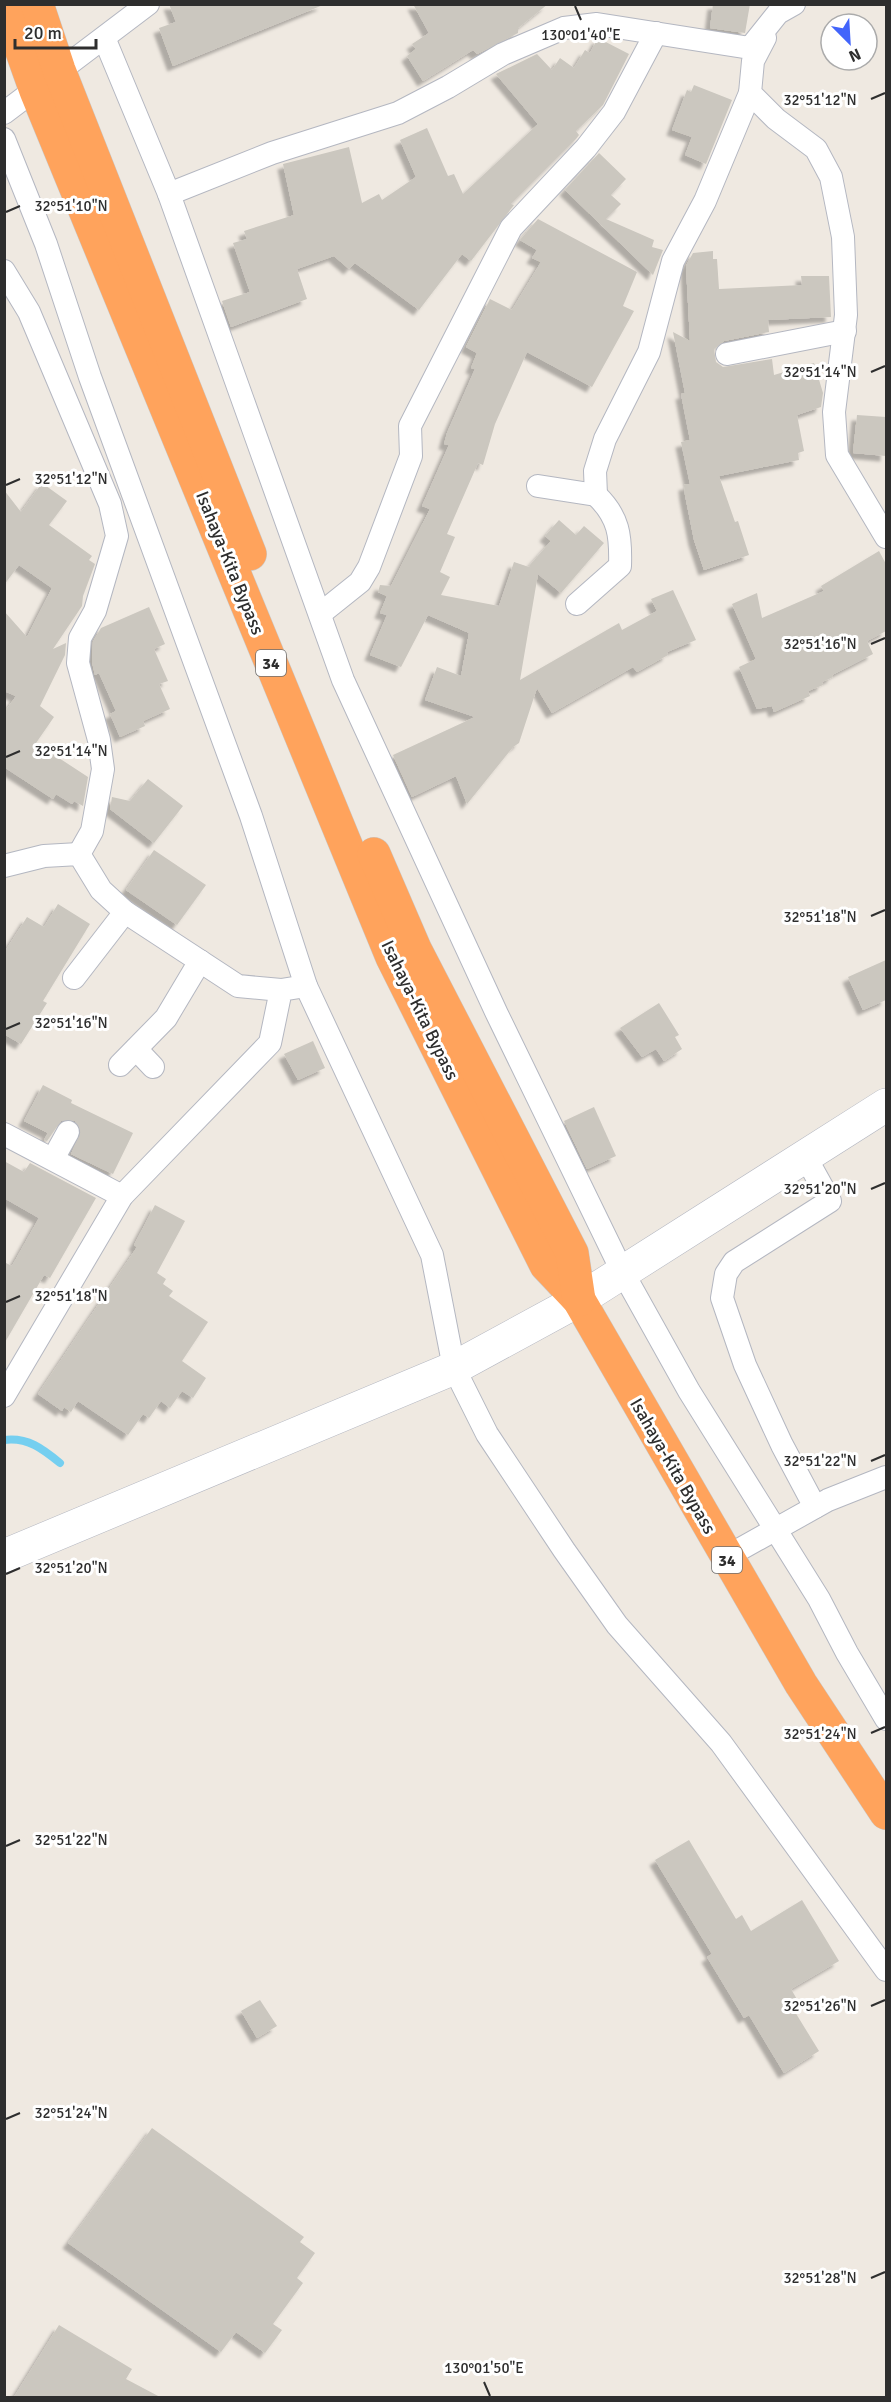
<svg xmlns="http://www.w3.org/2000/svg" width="891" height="2402" viewBox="0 0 891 2402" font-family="Signika,sans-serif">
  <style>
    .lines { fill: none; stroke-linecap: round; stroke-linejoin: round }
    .stream { stroke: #75cff0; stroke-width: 8 }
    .building { fill: #cbc7bf; filter: url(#shadow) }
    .street-casing { stroke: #b4b7c1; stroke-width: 24 }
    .secondary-casing { stroke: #b4b7c1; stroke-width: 34 }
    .highway-casing { stroke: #c9c9c9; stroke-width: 34 }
    .street { stroke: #fff; stroke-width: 22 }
    .secondary { stroke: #fff; stroke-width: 33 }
    .highway { stroke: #ffa35c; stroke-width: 33 }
    .ticks { fill: none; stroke: #2e2e2e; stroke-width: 2 }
    .labels { text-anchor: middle; stroke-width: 6; stroke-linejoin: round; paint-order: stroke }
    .shield { fill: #fff; stroke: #6d6d6d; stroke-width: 1.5 }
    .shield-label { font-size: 16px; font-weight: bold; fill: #2e2e2e }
    .street-label { font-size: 18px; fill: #2e2e2e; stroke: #fff }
    .ticks-label { font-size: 15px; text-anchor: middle; fill: #2e2e2e; stroke: #fff; stroke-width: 6; stroke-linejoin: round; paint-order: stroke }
  </style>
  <defs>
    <filter id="shadow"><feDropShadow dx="-5.5" dy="5.5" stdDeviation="1.5" flood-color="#0004"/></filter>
  </defs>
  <rect width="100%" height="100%" fill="#efe9e1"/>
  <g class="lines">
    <!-- stream -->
    <path class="stream" d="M4,1440C28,1437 43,1449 60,1463"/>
  </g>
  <!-- building -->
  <g class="building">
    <polygon points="169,4 322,4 323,5 173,66 159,28 176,22"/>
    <polygon points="413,4 548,4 518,28 518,33 477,54 473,50 423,81 407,56 416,49 412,44 429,33"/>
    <polygon points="713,4 750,4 745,33 710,28"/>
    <polygon points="598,38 629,54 603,105 576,131 579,135 576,139 511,204 514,205 471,261 462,254 419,310 355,263 349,269 334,256 297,269 307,299 231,327 222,301 250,292 233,243 247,239 244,231 294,215 283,164 349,147 362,203 379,194 382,200 416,177 400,140 427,128 448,176 454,174 463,194 538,124 496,74 537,54 552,70 560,58 574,68 585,50 590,53"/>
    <polygon points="694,85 732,100 706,164 685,155 692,137 672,130 687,90 691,92"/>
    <polygon points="599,153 626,179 611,195 621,204 606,219 654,240 652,247 663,250 653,275 565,190"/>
    <polygon points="538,219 637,272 623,306 634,311 592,387 527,352 495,424 483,465 478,463 447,534 455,537 440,572 450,577 441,595 499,606 514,562 532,568 529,566 551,541 545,536 559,520 576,535 584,526 604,543 561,593 538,574 520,680 619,623 622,630 657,611 651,599 673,590 696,640 667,652 668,655 637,672 633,667 552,713 537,688 519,743 513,747 467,804 456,776 412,797 393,755 475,717 425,700 437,667 461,676 469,633 428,615 401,667 370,655 387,615 380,613 387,596 378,592 380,585 391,586 430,509 422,506 449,445 444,444 447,433 475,369 471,368 477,353 466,347 490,299 512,310 541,262 532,258 537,250 520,240"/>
    <polygon points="713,251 713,259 717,259 719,289 802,285 801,276 829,276 831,317 768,320 769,332 724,341 714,349 716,362 723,367 772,359 774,375 814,363 823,393 821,407 797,415 804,451 798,453 799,460 719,476 735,522 738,521 749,555 704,570 694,540 685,495 684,485 690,484 681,442 690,440 681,394 685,393 673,332 690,341 686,266 693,253"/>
    <polygon points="857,415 886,417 886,456 853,453"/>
    <polygon points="42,483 67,501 49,525 92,556 89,560 95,564 83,596 82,606 53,649 66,643 65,655 40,706 54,717 36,743 88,777 83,806 74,801 72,804 56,794 53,799 4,767 4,713 16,696 4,691 4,611 27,637 52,588 19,565 4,585 4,490 21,512"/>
    <polygon points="879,551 886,564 886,631 867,641 873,654 832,675 833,677 822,682 823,685 808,691 810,696 774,712 772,706 757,709 739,667 756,659 732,604 757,593 762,618 824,591 821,586"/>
    <polygon points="149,607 165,644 154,649 168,681 159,684 170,709 143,721 145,726 120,737 110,714 116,711 99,673 95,675 92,662 93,642 101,628"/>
    <polygon points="148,779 183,806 154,843 110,809 112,797 130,801"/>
    <polygon points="154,850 206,885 177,925 126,890"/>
    <polygon points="58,904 90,924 43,1001 47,1003 21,1044 4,1034 4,953 27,917 44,927"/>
    <polygon points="886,960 886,1000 863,1010 848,977"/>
    <polygon points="659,1003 679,1035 675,1037 682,1049 664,1061 656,1049 642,1057 620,1028"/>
    <polygon points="313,1041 325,1068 298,1080 284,1054"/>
    <polygon points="43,1085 72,1100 71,1103 133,1133 113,1174 71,1154 81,1132 75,1121 61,1121 47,1141 44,1140 48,1133 24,1121"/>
    <polygon points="594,1107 616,1156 587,1169 564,1121"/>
    <polygon points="4,1161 24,1172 30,1163 96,1198 50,1278 44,1275 4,1344 4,1262 12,1266 39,1218 4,1198"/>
    <polygon points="155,1205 185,1221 157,1273 166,1279 163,1284 173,1291 169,1296 208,1322 182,1361 206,1378 193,1398 182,1391 170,1408 161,1401 149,1418 143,1414 128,1435 78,1401 71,1412 64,1407 62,1411 38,1394 137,1247 134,1245"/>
    <polygon points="689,1840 736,1919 742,1915 751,1931 802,1900 839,1961 791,1989 802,2008 795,2012 819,2051 784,2073 749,2015 744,2018 707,1957 712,1954 655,1860"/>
    <polygon points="260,2000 277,2026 257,2038 241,2011"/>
    <polygon points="152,2128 304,2237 300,2242 315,2253 297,2278 303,2283 273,2324 282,2330 265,2353 236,2332 221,2352 68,2243"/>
    <polygon points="59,2325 132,2369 126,2379 160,2397 14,2397"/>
  </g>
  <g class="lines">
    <defs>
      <g id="street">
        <polyline points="765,38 753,61 750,93 776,119 816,149 831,177 843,237 846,315 834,412 837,455 886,537"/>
        <polyline points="105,40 169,194 343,680 497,1014 622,1271 689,1391 819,1599 847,1653 886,1719"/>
        <polyline points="4,113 148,4"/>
        <polyline points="4,139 46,244 90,377 251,816 306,986 432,1255 454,1368 487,1434 564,1550 617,1625 721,1743 886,1970"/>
        <polyline points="169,194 272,153 398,113 448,87 503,54 564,28 597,24 750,48 778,13 794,4"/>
        <polyline points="4,271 29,312 110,504 117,536 95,611 80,638 78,663 99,740 103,769 92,831 79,854"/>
        <polyline points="727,354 845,331"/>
        <polyline points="538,486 596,495 595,471 605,439 649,352 673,261 705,201 750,93"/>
        <path d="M577,604L620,566C621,536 619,517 596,495"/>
        <polyline points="320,614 360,582 369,567 411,456 410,426 511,228 586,148 614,112 656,33"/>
        <polyline points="4,866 44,856 79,854 101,890 125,912 238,986 281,990"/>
        <polyline points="74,978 125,912"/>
        <polyline points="136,1049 153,1067"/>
        <polyline points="120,1065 166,1018 200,961"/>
        <polyline points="4,1134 122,1196"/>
        <polyline points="805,1156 830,1201 734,1262 726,1274 722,1298 745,1365 782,1445 815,1507"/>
        <polyline points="53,1159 68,1132"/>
        <polyline points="4,1396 122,1196 270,1043 281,990 306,986"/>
        <polyline points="726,1557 828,1500 886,1477"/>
      </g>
      <polyline id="secondary" points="4,1556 454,1368 579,1300 886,1105"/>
      <g id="highway">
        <polyline points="5,4 36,91 392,957 546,1265 579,1300 801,1684 886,1813"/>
        <polyline points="37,4 59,70 250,554"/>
        <polyline points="374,854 415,949 572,1253 579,1300"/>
      </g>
    </defs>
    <!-- street casing -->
    <use href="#street" class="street-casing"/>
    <!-- secondary casing -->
    <use href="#secondary" class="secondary-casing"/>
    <!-- highway casing -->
    <use href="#highway" class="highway-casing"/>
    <!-- street -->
    <use href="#street" class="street"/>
    <!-- secondary -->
    <use href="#secondary" class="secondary"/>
    <!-- highway -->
    <use href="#highway" class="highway"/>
  </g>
  <!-- ticks -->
  <path class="ticks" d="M575,6L581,20M871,99L885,93M6,212L20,206M871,372L885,366M6,485L20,479M871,644L885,638M6,757L20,751M871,916L885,910M6,1029L20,1023M871,1189L885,1183M6,1302L20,1296M871,1461L885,1455M6,1574L20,1568M871,1733L885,1727M6,1846L20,1840M871,2006L885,2000M6,2119L20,2113M871,2278L885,2272M484,2382L490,2396"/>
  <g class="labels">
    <!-- shield labels -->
    <g class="shield">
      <rect x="256" y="650" width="30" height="26" rx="4.5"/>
      <rect x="712" y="1547" width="30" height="26" rx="4.5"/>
    </g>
    <g class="shield-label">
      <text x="271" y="669">34</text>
      <text x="727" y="1566">34</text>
    </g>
    <!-- street labels -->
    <g class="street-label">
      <text transform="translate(230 563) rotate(68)" y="6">Isahaya-Kita Bypass</text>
      <text transform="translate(420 1010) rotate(64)" y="6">Isahaya-Kita Bypass</text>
      <text transform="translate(673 1466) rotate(60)" y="6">Isahaya-Kita Bypass</text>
    </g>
  </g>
  <g class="ticks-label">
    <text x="581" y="40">130°01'40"E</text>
    <text x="820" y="105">32°51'12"N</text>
    <text x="71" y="211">32°51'10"N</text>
    <text x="820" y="377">32°51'14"N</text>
    <text x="71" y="484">32°51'12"N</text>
    <text x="820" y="649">32°51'16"N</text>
    <text x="71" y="756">32°51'14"N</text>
    <text x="820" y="922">32°51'18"N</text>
    <text x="71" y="1028">32°51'16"N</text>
    <text x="820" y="1194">32°51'20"N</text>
    <text x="71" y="1301">32°51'18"N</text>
    <text x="820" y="1466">32°51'22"N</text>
    <text x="71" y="1573">32°51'20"N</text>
    <text x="820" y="1739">32°51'24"N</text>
    <text x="71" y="1845">32°51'22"N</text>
    <text x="820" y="2011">32°51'26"N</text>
    <text x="71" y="2118">32°51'24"N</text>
    <text x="820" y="2283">32°51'28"N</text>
    <text x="484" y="2373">130°01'50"E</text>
  </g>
  <!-- border -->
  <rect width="891" height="2402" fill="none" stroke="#2e2e2e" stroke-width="12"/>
  <!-- north arrow -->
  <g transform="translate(849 42) rotate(156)"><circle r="28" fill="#ffffff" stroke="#ababab" stroke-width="1.5"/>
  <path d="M0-4.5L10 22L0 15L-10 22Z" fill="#4264fb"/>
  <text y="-9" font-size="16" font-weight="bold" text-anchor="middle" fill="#2e2e2e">N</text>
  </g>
  <!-- scale -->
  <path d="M15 39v9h81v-9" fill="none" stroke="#2e2e2e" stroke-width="3"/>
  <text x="24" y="39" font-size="18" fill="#2e2e2e" stroke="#ffffff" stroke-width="4.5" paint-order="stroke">20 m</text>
</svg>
